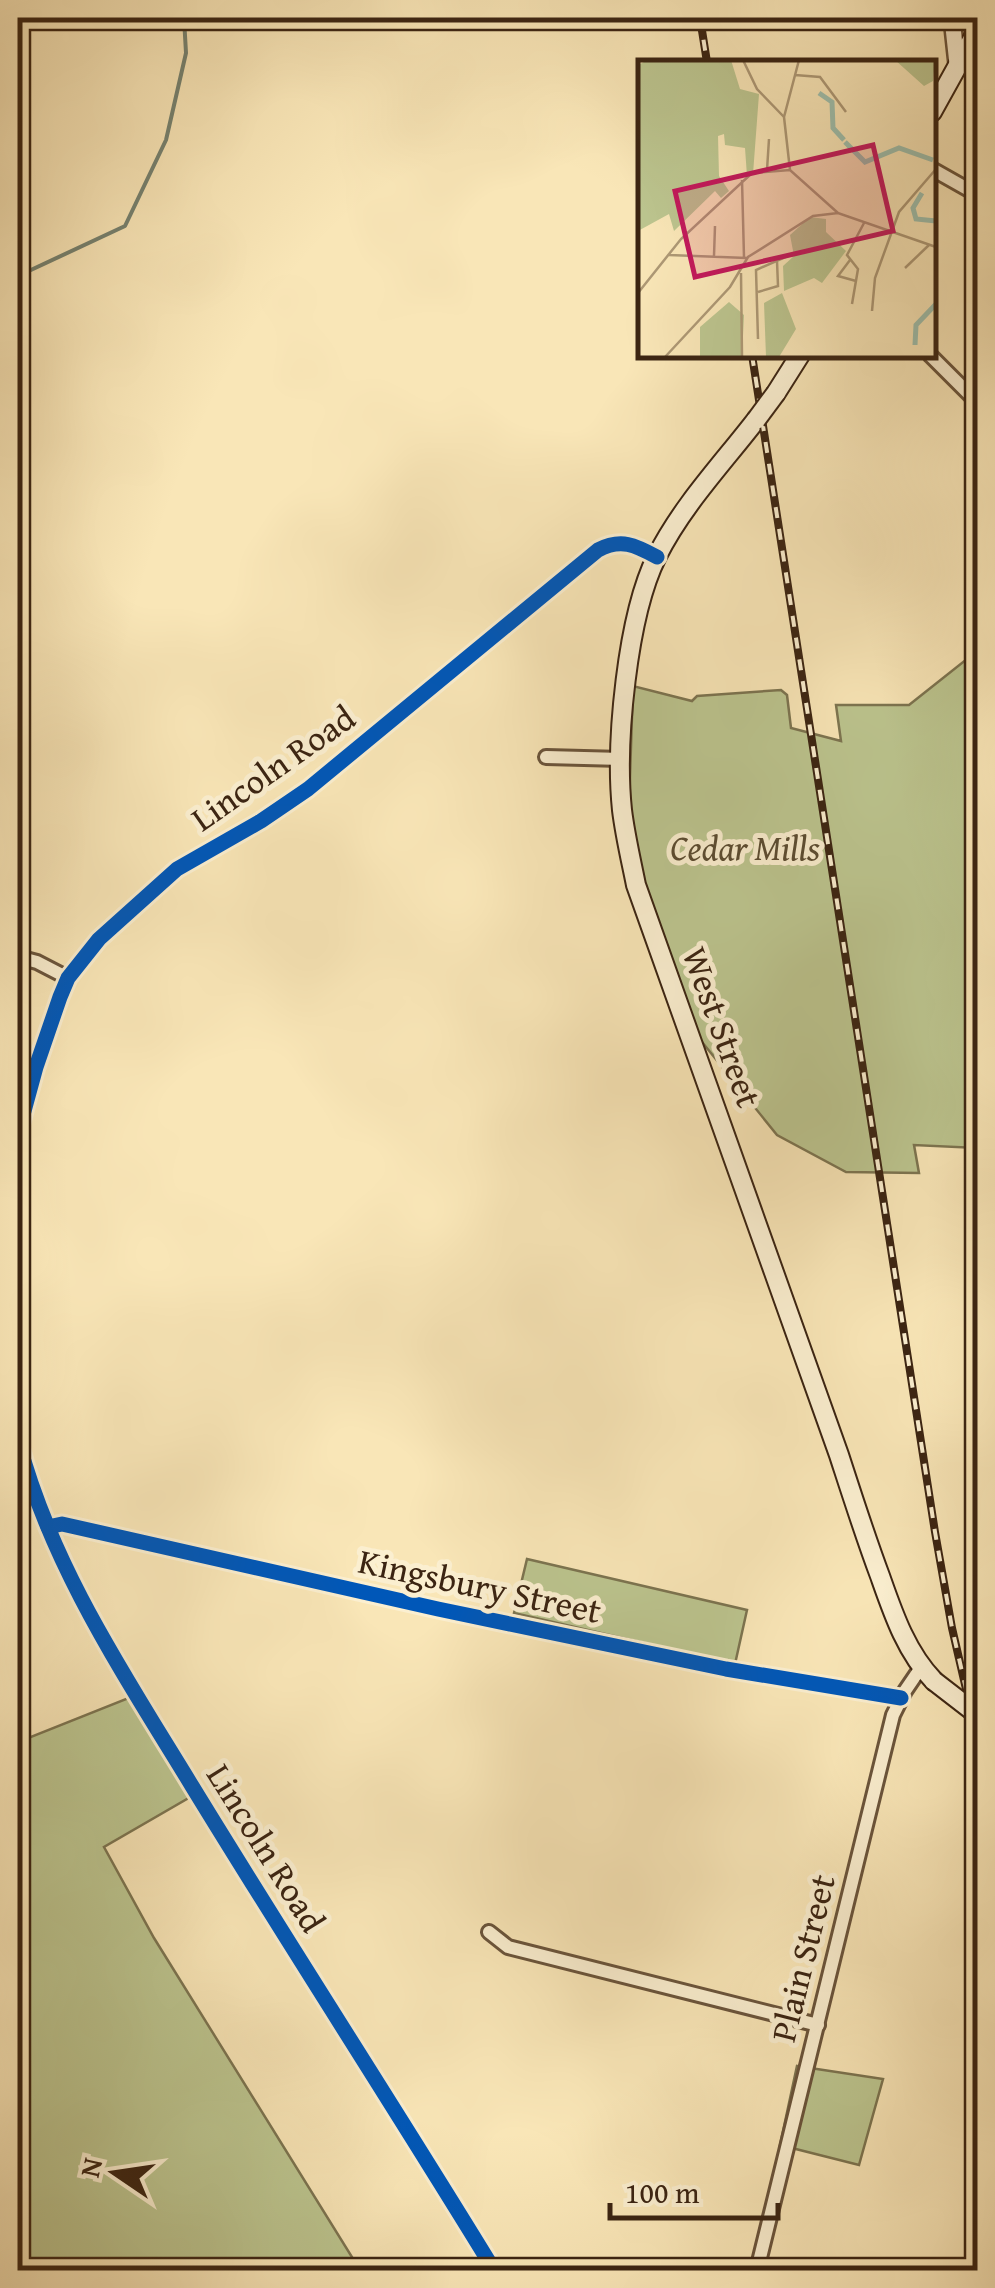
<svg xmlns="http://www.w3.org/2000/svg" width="995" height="2288" viewBox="0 0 995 2288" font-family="'Gentium Book Plus',serif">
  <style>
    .green { fill: #bcc58f; stroke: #7c7450; stroke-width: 2.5 }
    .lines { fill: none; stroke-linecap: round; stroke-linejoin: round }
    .stream { stroke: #768270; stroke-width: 4 }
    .minor-casing { stroke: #6a543b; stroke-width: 18 }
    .tertiary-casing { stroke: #6a543b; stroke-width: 20 }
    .secondary-casing { stroke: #3b2412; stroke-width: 22 }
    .minor { stroke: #fbefd0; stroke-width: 12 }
    .tertiary { stroke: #fbefd0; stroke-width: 15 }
    .secondary { stroke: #fbefd0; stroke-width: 18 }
    .rail-casing { stroke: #3b2412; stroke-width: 8 }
    .rail { stroke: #fbefd0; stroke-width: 4; stroke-dasharray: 11; stroke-linecap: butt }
    .secondary-bridge-casing { stroke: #3b2412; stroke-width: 22; stroke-linecap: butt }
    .secondary-bridge { stroke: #fbefd0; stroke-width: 18 }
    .cycleway-casing { stroke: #fbefd0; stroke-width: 21 }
    .cycleway { stroke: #0057b8; stroke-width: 15 }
    .labels { text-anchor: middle; stroke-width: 10; stroke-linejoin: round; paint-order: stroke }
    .street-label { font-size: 35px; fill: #3b2412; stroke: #fbefd0 }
    .park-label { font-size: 35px; font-style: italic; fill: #5b4c31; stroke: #fbefd0 }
    .inset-river { fill: none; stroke: #9ec0ae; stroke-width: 5 }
    .inset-road { fill: none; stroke: #ad9875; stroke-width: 2.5 }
    .view { fill: #c2185b; fill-opacity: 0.15; stroke: #c2185b; stroke-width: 5 }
    .inset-edge { fill: none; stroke: #3b2412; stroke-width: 5 }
  </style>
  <rect width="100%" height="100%" fill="#f9e6b7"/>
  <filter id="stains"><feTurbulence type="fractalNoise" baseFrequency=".002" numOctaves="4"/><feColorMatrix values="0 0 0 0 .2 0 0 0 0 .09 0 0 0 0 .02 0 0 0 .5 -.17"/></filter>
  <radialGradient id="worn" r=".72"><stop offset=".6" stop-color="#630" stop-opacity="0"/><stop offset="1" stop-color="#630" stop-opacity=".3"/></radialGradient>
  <!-- green -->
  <g class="green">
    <polygon points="977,651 977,1148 914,1145 919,1173 846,1172 777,1135 677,1011 633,880 629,807 633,686 692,701 697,696 781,690 787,695 791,728 841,741 836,705 909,705"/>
    <polygon points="527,1559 747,1610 735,1664 514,1613"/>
    <polygon points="136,1695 192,1796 104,1847 154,1938 360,2270 18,2270 18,1742"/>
    <polygon points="797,2066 883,2079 859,2165 780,2145"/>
  </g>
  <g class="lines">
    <!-- stream -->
    <polyline class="stream" points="18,276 125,226 166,140 186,53 184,18"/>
    <defs>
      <g id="minor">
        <polyline points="932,169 978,195"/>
        <polyline points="930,355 978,403"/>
        <polyline points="546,757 622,759"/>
        <polyline points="18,957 37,962 68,978"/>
        <path d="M18,1133L36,1067L60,997L68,978L99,939L177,869L261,821L308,789L598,550C621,538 635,545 657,557"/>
        <path d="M18,1440C51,1566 125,1676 192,1786C291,1948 395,2108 494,2270"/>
        <polyline points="48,1527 62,1524 438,1609 726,1669 901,1698"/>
        <polyline points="489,1932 508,1947 818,2025"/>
        <polyline points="757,2270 893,1715 905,1691 922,1666"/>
      </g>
      <polyline id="tertiary" points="952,18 957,64"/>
      <g id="secondary">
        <polyline points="932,112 978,29"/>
        <polyline points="776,393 800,355"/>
        <path d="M756,420C722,464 682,506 657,556C627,616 615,743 622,810C625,835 631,860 636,885L839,1455C852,1495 865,1536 880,1576C893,1613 906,1652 934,1681"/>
      </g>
    </defs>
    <!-- minor casing -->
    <use href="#minor" class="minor-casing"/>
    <!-- tertiary casing -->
    <use href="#tertiary" class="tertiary-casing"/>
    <!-- secondary casing -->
    <use href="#secondary" class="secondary-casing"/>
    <!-- minor -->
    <use href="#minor" class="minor"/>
    <!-- tertiary -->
    <use href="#tertiary" class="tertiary"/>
    <!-- secondary -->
    <use href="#secondary" class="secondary"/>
    <defs>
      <g id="rail">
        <polyline points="700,18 707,62"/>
        <polyline points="752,355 935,1532 952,1628 978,1741"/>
      </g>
    </defs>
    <!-- rail casing -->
    <use href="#rail" class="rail-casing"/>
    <!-- rail -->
    <use href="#rail" class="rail"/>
    <defs>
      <g id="secondary-bridge">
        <polyline points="756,420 776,393"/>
        <polyline points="934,1681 978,1715"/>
      </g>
    </defs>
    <!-- secondary-bridge casing -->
    <use href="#secondary-bridge" class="secondary-bridge-casing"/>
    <!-- secondary-bridge -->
    <use href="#secondary-bridge" class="secondary-bridge"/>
    <defs>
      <g id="cycleway">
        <path d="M18,1133L36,1067L60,997L68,978L99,939L177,869L261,821L308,789L598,550C621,538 635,545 657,557"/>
        <path d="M18,1440C51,1566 125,1676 192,1786C291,1948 395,2108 494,2270"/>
        <polyline points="48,1527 62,1524 438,1609 726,1669 901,1698"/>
      </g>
    </defs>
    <!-- cycleway casing -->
    <use href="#cycleway" class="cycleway-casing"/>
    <!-- cycleway -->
    <use href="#cycleway" class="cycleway"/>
  </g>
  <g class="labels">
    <!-- street labels -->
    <g class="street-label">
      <text transform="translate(273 768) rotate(-35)" y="12">Lincoln Road</text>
      <text transform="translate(722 1027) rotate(70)" y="12">West Street</text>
      <text transform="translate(480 1586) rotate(12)" y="12">Kingsbury Street</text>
      <text transform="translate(266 1848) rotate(58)" y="12">Lincoln Road</text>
      <text transform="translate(803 1958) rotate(-76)" y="12">Plain Street</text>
    </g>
    <!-- park labels -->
    <g class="park-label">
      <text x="745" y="860">Cedar Mills</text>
    </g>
  </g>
  <!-- overview -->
  <g transform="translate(638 60)">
    <rect width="298" height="298" fill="#f9e6b7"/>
    <path d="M10,0H93L102,29L121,34L115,114L109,116L107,88L87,85L86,74L80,76L81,116L91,131L83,138L77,131L36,171L31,154L0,171V5ZM257,0H297L295,21L286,26ZM172,157L188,159V172L208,191L184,223L176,218L146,231L145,206L156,196L152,175ZM144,233L158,269L141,297H128L126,243ZM91,242L106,255L104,297H62V267Z" fill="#bcc58f"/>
    <path class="inset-river" d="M181,33L194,42L195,68L206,80M207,82L227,102L261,88L295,100M284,133L275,148L278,159L298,161M277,285L278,265L298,244"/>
    <path class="inset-road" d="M105,0L119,29L146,57M157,15L182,17L208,52M129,110L131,79M152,110L146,57L161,0M104,120L106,197M31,195L109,198M76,196L77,166M212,200L200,216L218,221M267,208L291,185M103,213L104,297M120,232L140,226L139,201M0,233L43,179L114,113L152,110L200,153M214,244L220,209L209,195L226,163M234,251L237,218L261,152L298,109M120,279L118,210L152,195M27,297L92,227L110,197L175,156L200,153L298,187"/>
    <path class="view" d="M235,85L255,171L57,217L37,131Z"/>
    <rect width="298" height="298" class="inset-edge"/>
  </g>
  <!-- margin -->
  <rect width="995" height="2288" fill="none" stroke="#f9e6b7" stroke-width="60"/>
  <rect x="20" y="20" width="955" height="2248" fill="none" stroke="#3b2412" stroke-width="5"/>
  <rect x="30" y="30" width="935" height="2228" fill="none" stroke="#3b2412" stroke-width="2.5"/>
  <!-- north arrow -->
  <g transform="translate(115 2173) rotate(283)" stroke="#fbefd0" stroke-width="8" paint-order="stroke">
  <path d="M0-8L18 38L0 25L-18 38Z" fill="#3b2412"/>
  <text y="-15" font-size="28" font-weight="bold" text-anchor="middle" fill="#3b2412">N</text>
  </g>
  <!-- scale -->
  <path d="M610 2203v15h168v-15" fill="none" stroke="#3b2412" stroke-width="5"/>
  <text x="625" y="2203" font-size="30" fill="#3b2412" stroke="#fbefd0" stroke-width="8" paint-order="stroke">100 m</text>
  <rect width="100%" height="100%" filter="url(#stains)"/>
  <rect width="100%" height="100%" fill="url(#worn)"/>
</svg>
